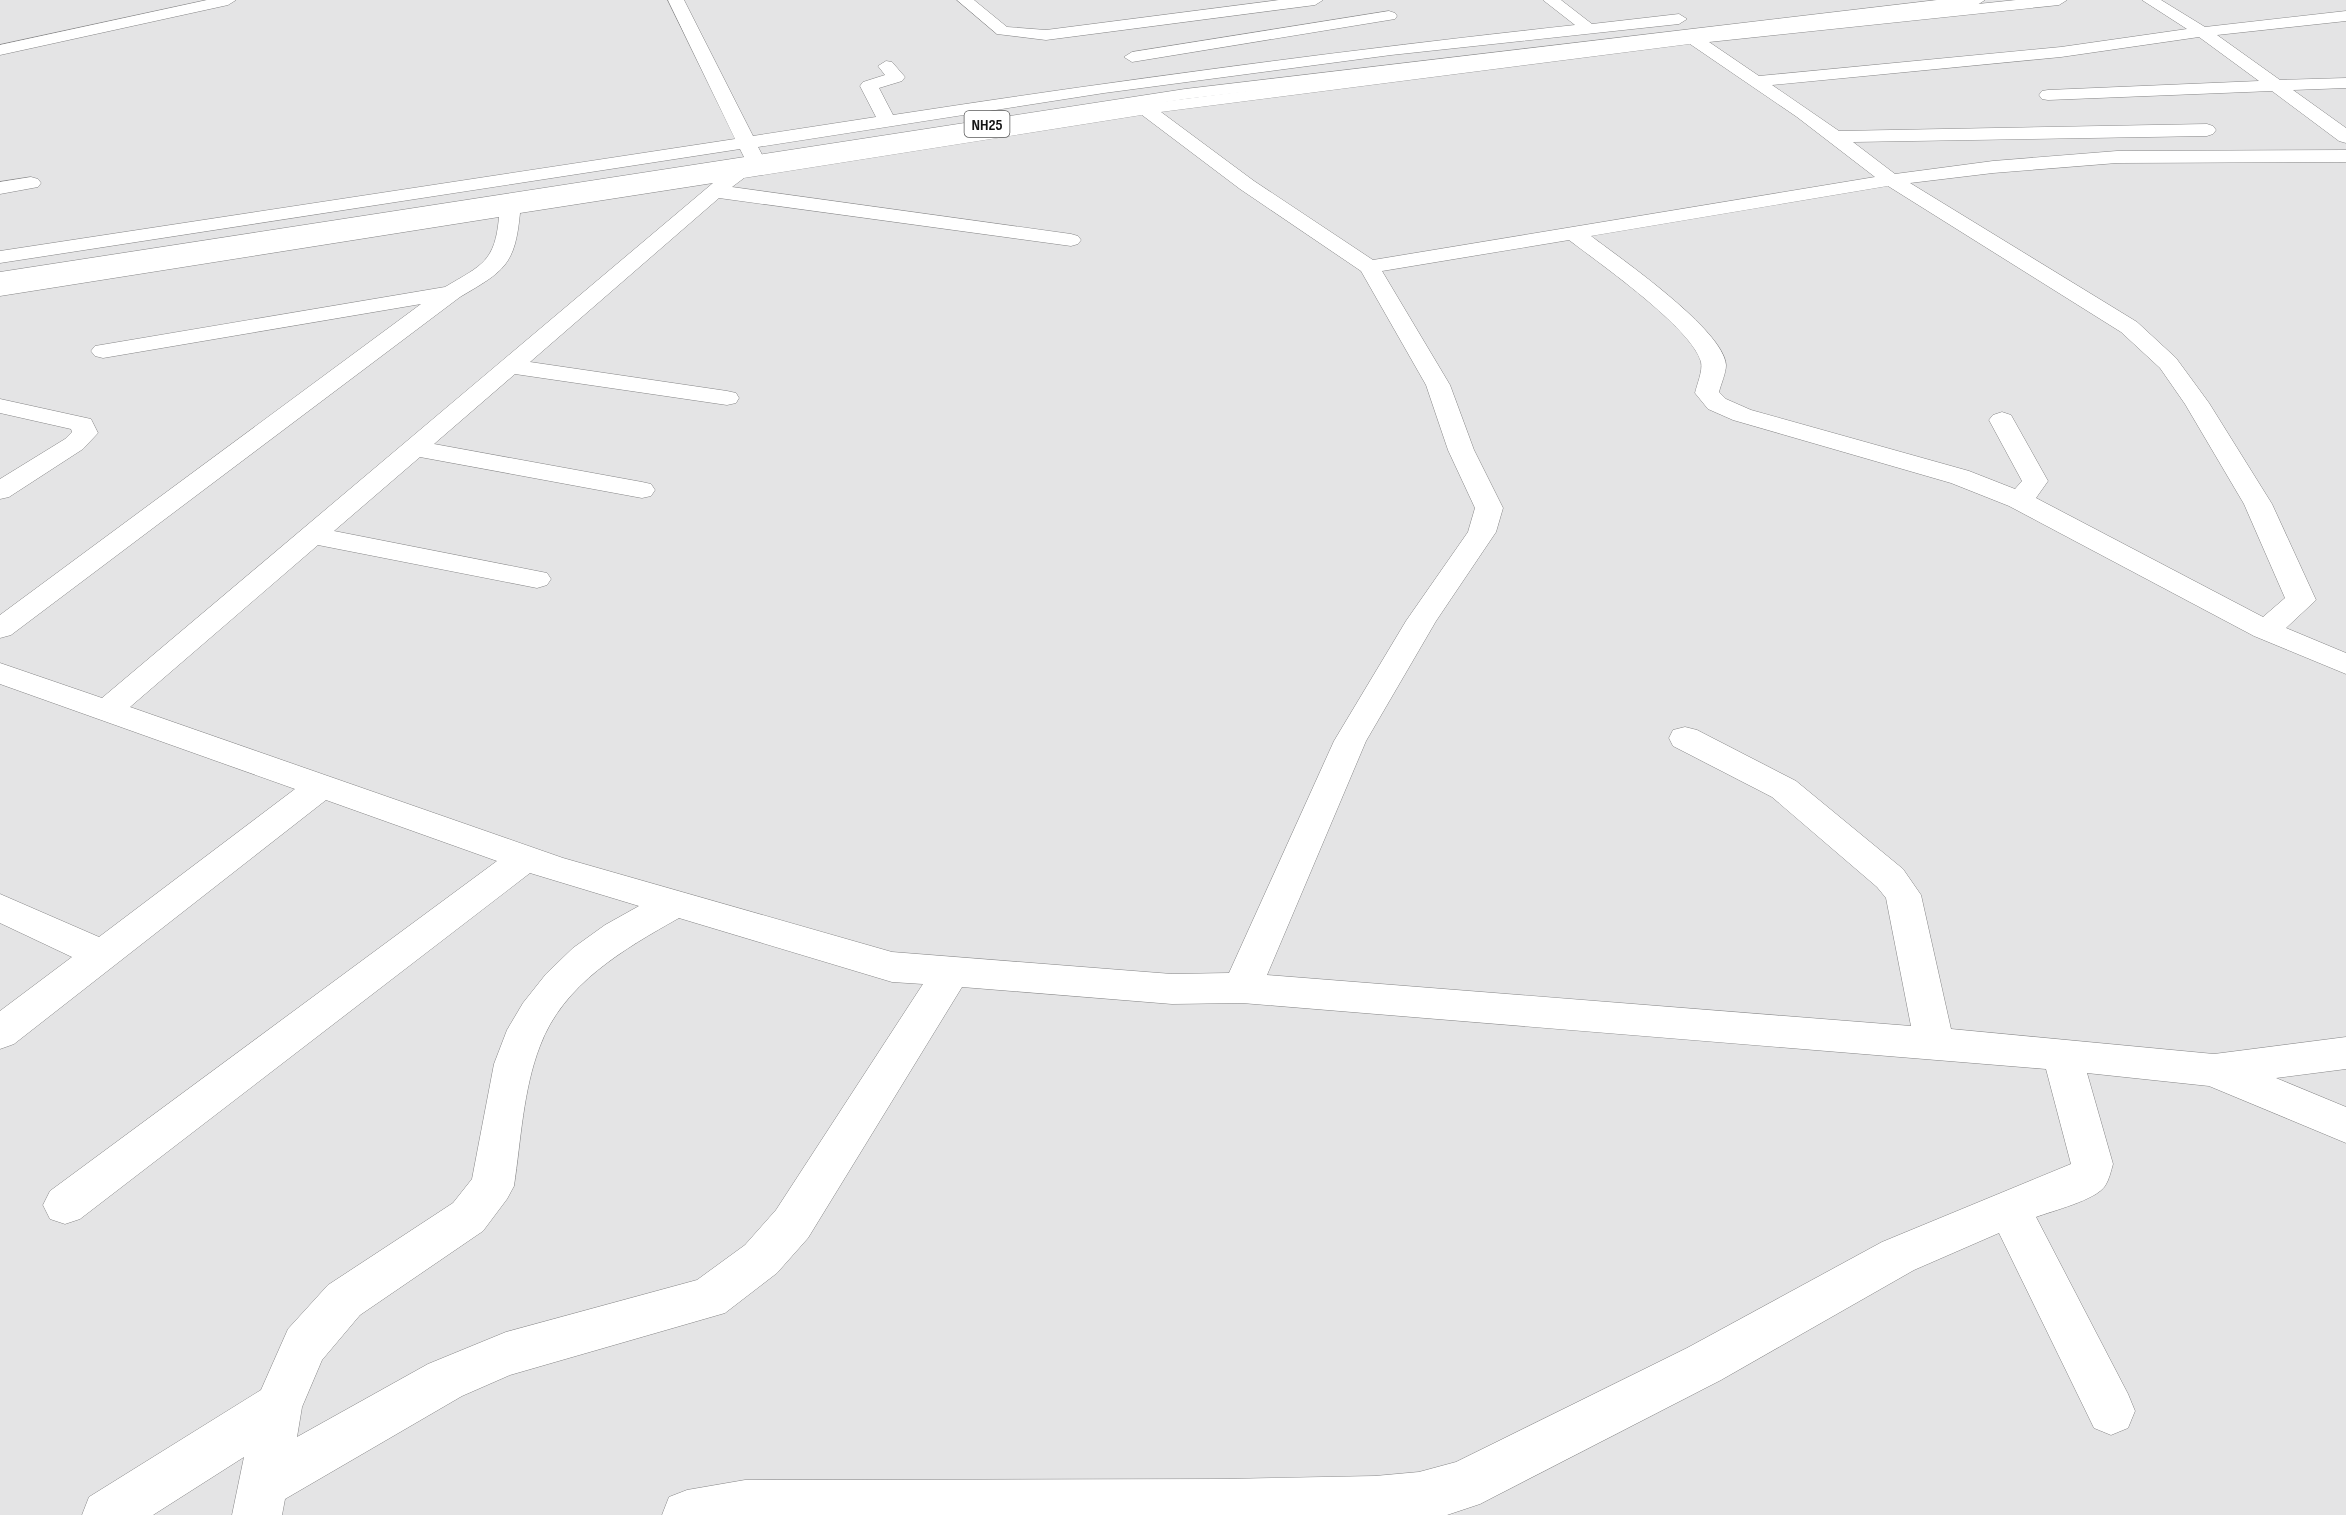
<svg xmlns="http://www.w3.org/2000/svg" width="2346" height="1515" viewBox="0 0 2346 1515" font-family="'Sofia Sans Condensed',sans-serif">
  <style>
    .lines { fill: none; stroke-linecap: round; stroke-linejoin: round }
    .minor-casing { stroke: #858586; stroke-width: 1 }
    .highway-casing { stroke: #858586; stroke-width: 1 }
    .minor { fill: #fff; fill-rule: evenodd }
    .highway { fill: #fff; fill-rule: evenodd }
    .labels { text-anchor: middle; stroke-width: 6; stroke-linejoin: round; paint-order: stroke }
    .shield { fill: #fff; stroke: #5b5b5b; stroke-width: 1.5 }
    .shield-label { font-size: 16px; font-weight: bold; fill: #151515 }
  </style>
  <rect width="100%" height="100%" fill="#e4e4e5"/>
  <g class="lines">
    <defs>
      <g id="minor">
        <polygon points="207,0 236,0 228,5 0,55 0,45"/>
        <path d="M668,0H684L753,136L876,117L860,86L863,82L885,75L878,66L886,61L892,62L905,77L902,81L879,88L893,115C1120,80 1346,50 1575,25L1543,0H1561L1592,24L1679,14L1687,19L1679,24L1391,55L1104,93L758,147L765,160L762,163L1145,104L1693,34L2016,0H2067L2059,5L1709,42L1759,76L2061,47L2187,29L2142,0H2161L2205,27L2346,11V21L2217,35L2280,80L2346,78V88L2293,90L2346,128V143L2339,141L2272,91L2048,100L2042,99L2039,95L2042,91L2048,90L2259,81L2199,37L2061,57L1772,85L1839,131L2207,124L2213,126L2216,130L2213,134L2207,136L1853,142L1895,174L1993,161L2117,151L2346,150V162L2117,163L1993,173L1910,183L2137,322L2176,358L2209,403L2272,504L2316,600L2286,628L2346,653V674L2254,636L2009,506L1951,483L1733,420L1708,409L1695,393C1697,384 1703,371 1701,362C1692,328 1599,263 1569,240L1382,271L1450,385L1474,450L1503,508L1496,532L1436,621L1366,741L1267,975L1911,1026L1886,898L1877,887L1772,797L1673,746L1669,738L1673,730L1685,727L1697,730L1796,781L1903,869L1921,895L1951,1029L2214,1054L2346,1037V1069L2276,1078L2346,1107V1143L2209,1086L2087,1073L2113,1164C2111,1171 2109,1180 2105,1186C2096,1200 2052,1211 2036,1217L2128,1394L2135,1411L2128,1428L2111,1435L2094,1428L1999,1233L1914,1270L1721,1380L1480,1504L1447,1515H662L669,1497L687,1490L745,1480L1225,1479L1375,1476L1419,1472L1456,1462L1687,1348L1882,1242L2071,1164L2046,1069L1242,1003L1172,1004L962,987L808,1238L777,1273L725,1313L510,1375L462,1396L285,1499L282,1515H232L244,1457L153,1515H82L89,1497L261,1390L288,1329L328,1285L453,1203L472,1179L494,1064L507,1030L523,1003L546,974L573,948L605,925L639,906L530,873L80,1219L65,1224L50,1219L43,1205L50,1191L497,861L326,800L14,1044L0,1049V1011L72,957L0,923V894L99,937L295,789L0,684V663L102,698L713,183L520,213C515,266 504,271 460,297L11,635L0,638V615L421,304L103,358L95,356L91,351L95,346L445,287C482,265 495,262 499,217L0,296V282L733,168L745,159L740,149L0,263V251L735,139ZM1690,44L1797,117L1875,177L1373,260L1254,181L1161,112ZM1142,115L1240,189L1361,271L1426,385L1448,450L1475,508L1468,532L1406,621L1334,741L1229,973L1172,974L892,952L563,858L130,707L318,545L537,588L547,585L551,579L547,573L334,531L420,457L642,498L651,496L655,490L651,484L642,482L434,444L515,374L727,405L736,403L739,398L736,393L727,391L530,362L719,198L1071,246L1078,244L1081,240L1078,236L1071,234L732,187L744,178ZM1888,186L2121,332L2160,368L2185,404L2244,504L2285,598L2263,617L2036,498L2048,481L2011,415L2002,412L1993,415L1989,420L2022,481L2015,489L1969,471L1751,410L1726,399L1719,392C1721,384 1726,373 1726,365C1724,330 1620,258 1591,236ZM679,918L892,982L923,984L776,1210L745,1245L697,1280L506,1332L428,1364L297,1437L302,1407L322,1360L360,1315L483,1231L507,1199L514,1186C521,1140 523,1090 540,1046C563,984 624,949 679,918Z"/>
        <polygon points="957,0 974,0 1007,27 1046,30 1279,0 1323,0 1315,5 1046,40 997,34"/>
        <polygon points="1389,11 1395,13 1397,16 1395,19 1132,62 1124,57 1132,52"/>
        <polygon points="31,177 38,179 41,183 38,187 0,194 0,182"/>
        <polygon points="0,399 91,419 98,433 83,449 9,497 0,499 0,479 65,439 72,432 71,429 0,413"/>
      </g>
      <polygon id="highway" points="1937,0 1985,0 1977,5 1185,99 0,286 0,272 1185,89"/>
    </defs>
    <!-- minor casing -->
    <use href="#minor" class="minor-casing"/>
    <!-- highway casing -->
    <use href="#highway" class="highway-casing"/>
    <!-- minor -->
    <use href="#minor" class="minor"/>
    <!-- highway -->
    <use href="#highway" class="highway"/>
  </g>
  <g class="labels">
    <!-- shield labels -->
    <rect class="shield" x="964.5" y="111" width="45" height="26" rx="4.5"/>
    <g class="shield-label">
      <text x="987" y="130">NH25</text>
    </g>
  </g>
</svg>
